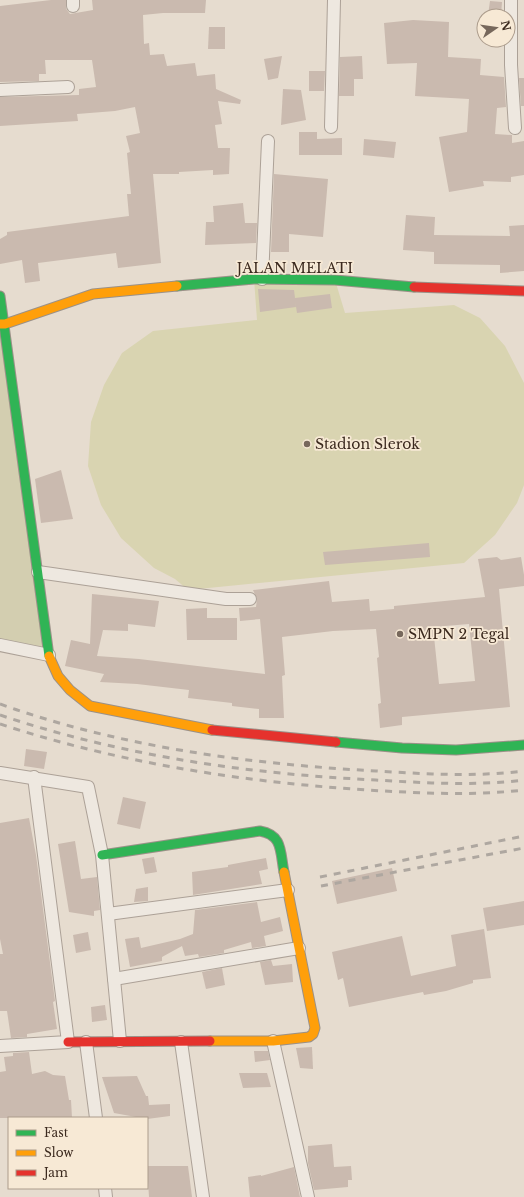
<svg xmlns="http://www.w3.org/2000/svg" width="524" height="1197" viewBox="0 0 524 1197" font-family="'Libre Baskerville',serif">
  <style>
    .green { fill: #d9d4b1 }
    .cemetery { fill: #d3ceb0 }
    .building { fill: #cabaaf; fill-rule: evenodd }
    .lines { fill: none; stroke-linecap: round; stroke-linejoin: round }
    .street-casing { stroke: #aca197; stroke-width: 14 }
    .fast-casing { stroke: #9b9188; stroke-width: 11 }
    .slow-casing { stroke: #9b9188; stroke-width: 11 }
    .jam-casing { stroke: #9b9188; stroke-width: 11 }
    .street { stroke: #eee8e0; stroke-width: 12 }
    .fast { stroke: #30b455; stroke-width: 9 }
    .slow { stroke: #ff9f0a; stroke-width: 9 }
    .jam { stroke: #e5322d; stroke-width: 9 }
    .rail { stroke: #aea7a0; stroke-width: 3; stroke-dasharray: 7 7; stroke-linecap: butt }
    .poi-dot { fill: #77685c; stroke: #f7e9d5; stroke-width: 1.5 }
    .labels { text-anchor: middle; stroke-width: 3.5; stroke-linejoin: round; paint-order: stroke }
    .street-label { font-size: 14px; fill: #3b291e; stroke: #f7e9d5 }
    .poi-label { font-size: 14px; fill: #3b291e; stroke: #f7e9d5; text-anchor: start }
  </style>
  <rect width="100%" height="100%" fill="#e6dccf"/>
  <!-- green -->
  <polygon class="green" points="254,279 335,280 345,313 454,305 480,318 505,346 524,383 524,485 517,503 495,535 464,563 188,590 175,579 154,568 121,538 101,505 88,466 91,422 104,385 122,353 153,331 257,320"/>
  <!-- cemetery -->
  <polygon class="cemetery" points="0,324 49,655 0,645"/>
  <!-- building -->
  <g class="building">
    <polygon points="51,0 66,0 66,9 70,14 93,10 92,0 206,0 205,13 163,13 143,15 144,44 149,43 150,55 164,54 167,66 195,63 197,76 215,74 216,89 241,100 240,104 218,101 222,124 215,125 218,148 230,148 229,174 213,175 213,170 179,172 179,174 153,174 161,263 118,268 116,253 38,263 40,281 25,283 22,260 0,264 0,239 7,235 7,232 129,216 127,194 131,194 127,153 130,152 126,136 140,133 135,107 115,111 77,114 78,121 0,126 0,97 79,95 79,89 96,87 92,60 45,60 46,74 39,74 39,81 0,82 0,6"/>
    <polygon points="490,1 502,2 501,16 488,15"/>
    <polygon points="413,20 449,22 448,57 481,59 480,75 504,77 506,107 497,108 495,134 512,135 512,143 524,141 524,175 511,177 511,182 483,181 484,186 449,192 439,137 467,132 469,99 415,96 417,63 387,64 384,23"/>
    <polygon points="209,27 225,27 225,49 208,49"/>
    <polygon points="282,56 278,78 268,80 264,59"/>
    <polygon points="362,56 363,79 354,79 354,96 339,96 340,57"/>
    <polygon points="309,71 325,71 324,91 309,91"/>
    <polygon points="519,78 524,78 524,106 521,106"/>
    <polygon points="283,89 301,90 306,120 281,125"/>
    <polygon points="299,132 317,132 317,139 342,138 342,155 299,155"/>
    <polygon points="364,139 396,142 394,158 363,155"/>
    <polygon points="274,174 328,179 323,237 289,234 289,252 271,252"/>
    <polygon points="243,203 245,223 257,223 256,243 205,245 206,222 214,222 213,206"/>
    <polygon points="406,215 435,217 434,235 510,236 509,226 524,225 524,271 500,273 500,265 434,264 434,252 403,250"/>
    <polygon points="258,289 294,290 295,298 330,294 332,308 297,313 295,300 296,307 260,312"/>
    <polygon points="61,470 73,519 41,523 35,479"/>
    <polygon points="429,543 430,557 325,565 323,552"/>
    <path d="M497,557L501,560L521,557L524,575V586L499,589L510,707L402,717V725L380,728L378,704L381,703L377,658L379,657L376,629L333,631L282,637L285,675L282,676L284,718H259V709L232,706V703L188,698L189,690L137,684L100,682L104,674L65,666L71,640L90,644L92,594L159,601L155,627L128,624V631L103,630L97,656L139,659L265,674L260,619L240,621L239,608L256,607L257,599L253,590L329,581L332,602L369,599L370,611L394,609V606L485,597L478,559ZM469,624L475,681L439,684L433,627Z"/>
    <polygon points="207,608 207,618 237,618 237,640 187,640 186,609"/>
    <polygon points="26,749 47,752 44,769 24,766"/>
    <polygon points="123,797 146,802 140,829 117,824"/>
    <polygon points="29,818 36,855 55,1001 53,1002 57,1029 27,1034 27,1037 11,1038 7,1011 0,1011 0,954 3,954 0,939 0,823"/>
    <polygon points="75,841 81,879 97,877 100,910 94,911 94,916 69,912 58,844"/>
    <polygon points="154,857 157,872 145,874 142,859"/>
    <polygon points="266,858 268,869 259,871 262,884 193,895 192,872 228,867 228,865"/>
    <polygon points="392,868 397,891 337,904 332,881"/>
    <polygon points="148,887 148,901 134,902 136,889"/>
    <polygon points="524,901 524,925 487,931 483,908"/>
    <polygon points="257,902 261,922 280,917 283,931 264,936 266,946 252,948 251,942 224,950 224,953 199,957 198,954 185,956 182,946 162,957 162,961 130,967 125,939 139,937 141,948 180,939 193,934 195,910"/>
    <polygon points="484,929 491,978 473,980 473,983 446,991 424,995 423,992 349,1007 343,978 338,980 332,952 402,936 411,976 456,966 451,935"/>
    <polygon points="88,932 91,950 76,953 73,935"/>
    <polygon points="271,960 273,966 292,964 293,982 265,985 260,962"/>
    <polygon points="222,968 225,985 206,989 202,972"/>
    <polygon points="105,1005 107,1020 92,1022 91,1007"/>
    <polygon points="312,1047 313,1069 300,1068 296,1048"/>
    <polygon points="254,1051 268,1051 270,1060 255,1062"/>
    <polygon points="29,1052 32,1074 45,1071 53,1075 65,1076 69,1100 71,1100 72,1118 0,1118 0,1072 6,1071 4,1057 13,1056 13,1053"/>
    <polygon points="239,1073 267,1073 271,1087 243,1088"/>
    <polygon points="137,1076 146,1096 148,1096 149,1105 170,1104 170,1116 147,1119 114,1113 102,1077"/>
    <polygon points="332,1144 334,1167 351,1166 352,1180 348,1180 348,1187 314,1190 308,1163 308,1146"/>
    <polygon points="147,1166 188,1166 192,1197 149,1197"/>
    <polygon points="294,1167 300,1197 250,1197 248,1177 261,1175 261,1176"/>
  </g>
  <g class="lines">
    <defs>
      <g id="street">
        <polyline points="73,0 73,6"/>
        <polyline points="511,0 511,65 515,128"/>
        <polyline points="0,90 68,87"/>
        <polyline points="331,127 334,0"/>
        <polyline points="262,279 268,141"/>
        <polyline points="38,572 226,599 250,599"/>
        <polyline points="0,645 49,655"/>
        <polyline points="0,773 88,787 102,855 120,1041"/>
        <polyline points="108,914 288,890"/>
        <polyline points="114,979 299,948"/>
        <polyline points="273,1041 308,1197"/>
        <polyline points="86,1042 96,1118"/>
        <polyline points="181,1042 203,1197"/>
        <polyline points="0,1046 68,1042 34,777"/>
        <polyline points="105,1188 106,1197"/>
      </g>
      <g id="fast">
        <polyline points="177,286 254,279 335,280 414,287"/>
        <polyline points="0,296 49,656"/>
        <polyline points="336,742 402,748 456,750 524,745"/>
        <path d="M102,855L260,831C283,835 280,852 284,872"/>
      </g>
      <g id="slow">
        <polyline points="0,324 5,324 93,294 177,286"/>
        <polyline points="49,656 58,676 70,690 90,706 212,730"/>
        <polyline points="210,1041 273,1041 309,1037 313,1034 315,1028 284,872"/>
      </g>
      <g id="jam">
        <polyline points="414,287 524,291"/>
        <polyline points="212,730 336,742"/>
        <polyline points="68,1042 210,1041"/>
      </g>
    </defs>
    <!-- street casing -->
    <use href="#street" class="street-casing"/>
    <!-- fast casing -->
    <use href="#fast" class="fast-casing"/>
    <!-- slow casing -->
    <use href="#slow" class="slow-casing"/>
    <!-- jam casing -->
    <use href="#jam" class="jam-casing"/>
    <!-- street -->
    <use href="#street" class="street"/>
    <!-- fast -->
    <use href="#fast" class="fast"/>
    <!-- slow -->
    <use href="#slow" class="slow"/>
    <!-- jam -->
    <use href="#jam" class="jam"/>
    <!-- rail -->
    <g class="rail">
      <path d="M0,704C120,747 249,764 376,771C425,774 476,777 524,771"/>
      <path d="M0,715C122,756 249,774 376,780C425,783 476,786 524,780"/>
      <path d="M0,724C119,763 243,782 367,790C419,793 472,796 524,790"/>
      <polyline points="320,877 524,836"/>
      <polyline points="321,886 524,848"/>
    </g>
  </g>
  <!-- markers -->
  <g class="poi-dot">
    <circle cx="307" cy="444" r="4"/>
    <circle cx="400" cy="634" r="4"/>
  </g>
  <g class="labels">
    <!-- street labels -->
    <g class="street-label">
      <text x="295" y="273">JALAN MELATI</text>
    </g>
    <!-- poi labels -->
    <g class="poi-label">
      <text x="315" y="449">Stadion Slerok</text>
      <text x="408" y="639">SMPN 2 Tegal</text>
    </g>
  </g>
  <!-- legend -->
  <rect x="8" y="1117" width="140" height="72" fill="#f7e9d5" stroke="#ac9c8c"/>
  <rect x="16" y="1130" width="20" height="6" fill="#30b455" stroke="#ac9c8c"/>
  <text x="44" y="1137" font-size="12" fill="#3b291e">Fast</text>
  <rect x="16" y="1150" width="20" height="6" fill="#ff9f0a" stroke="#ac9c8c"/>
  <text x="44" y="1157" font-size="12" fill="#3b291e">Slow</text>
  <rect x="16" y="1170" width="20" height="6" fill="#e5322d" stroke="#ac9c8c"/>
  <text x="44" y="1177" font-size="12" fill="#3b291e">Jam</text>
  <!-- north arrow -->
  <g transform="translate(496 28) rotate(77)"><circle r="19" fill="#f7e9d5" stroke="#ac9c8c"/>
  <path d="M0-3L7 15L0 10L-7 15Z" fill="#77685c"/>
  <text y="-6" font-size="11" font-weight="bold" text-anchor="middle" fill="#3b291e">N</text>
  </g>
</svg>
